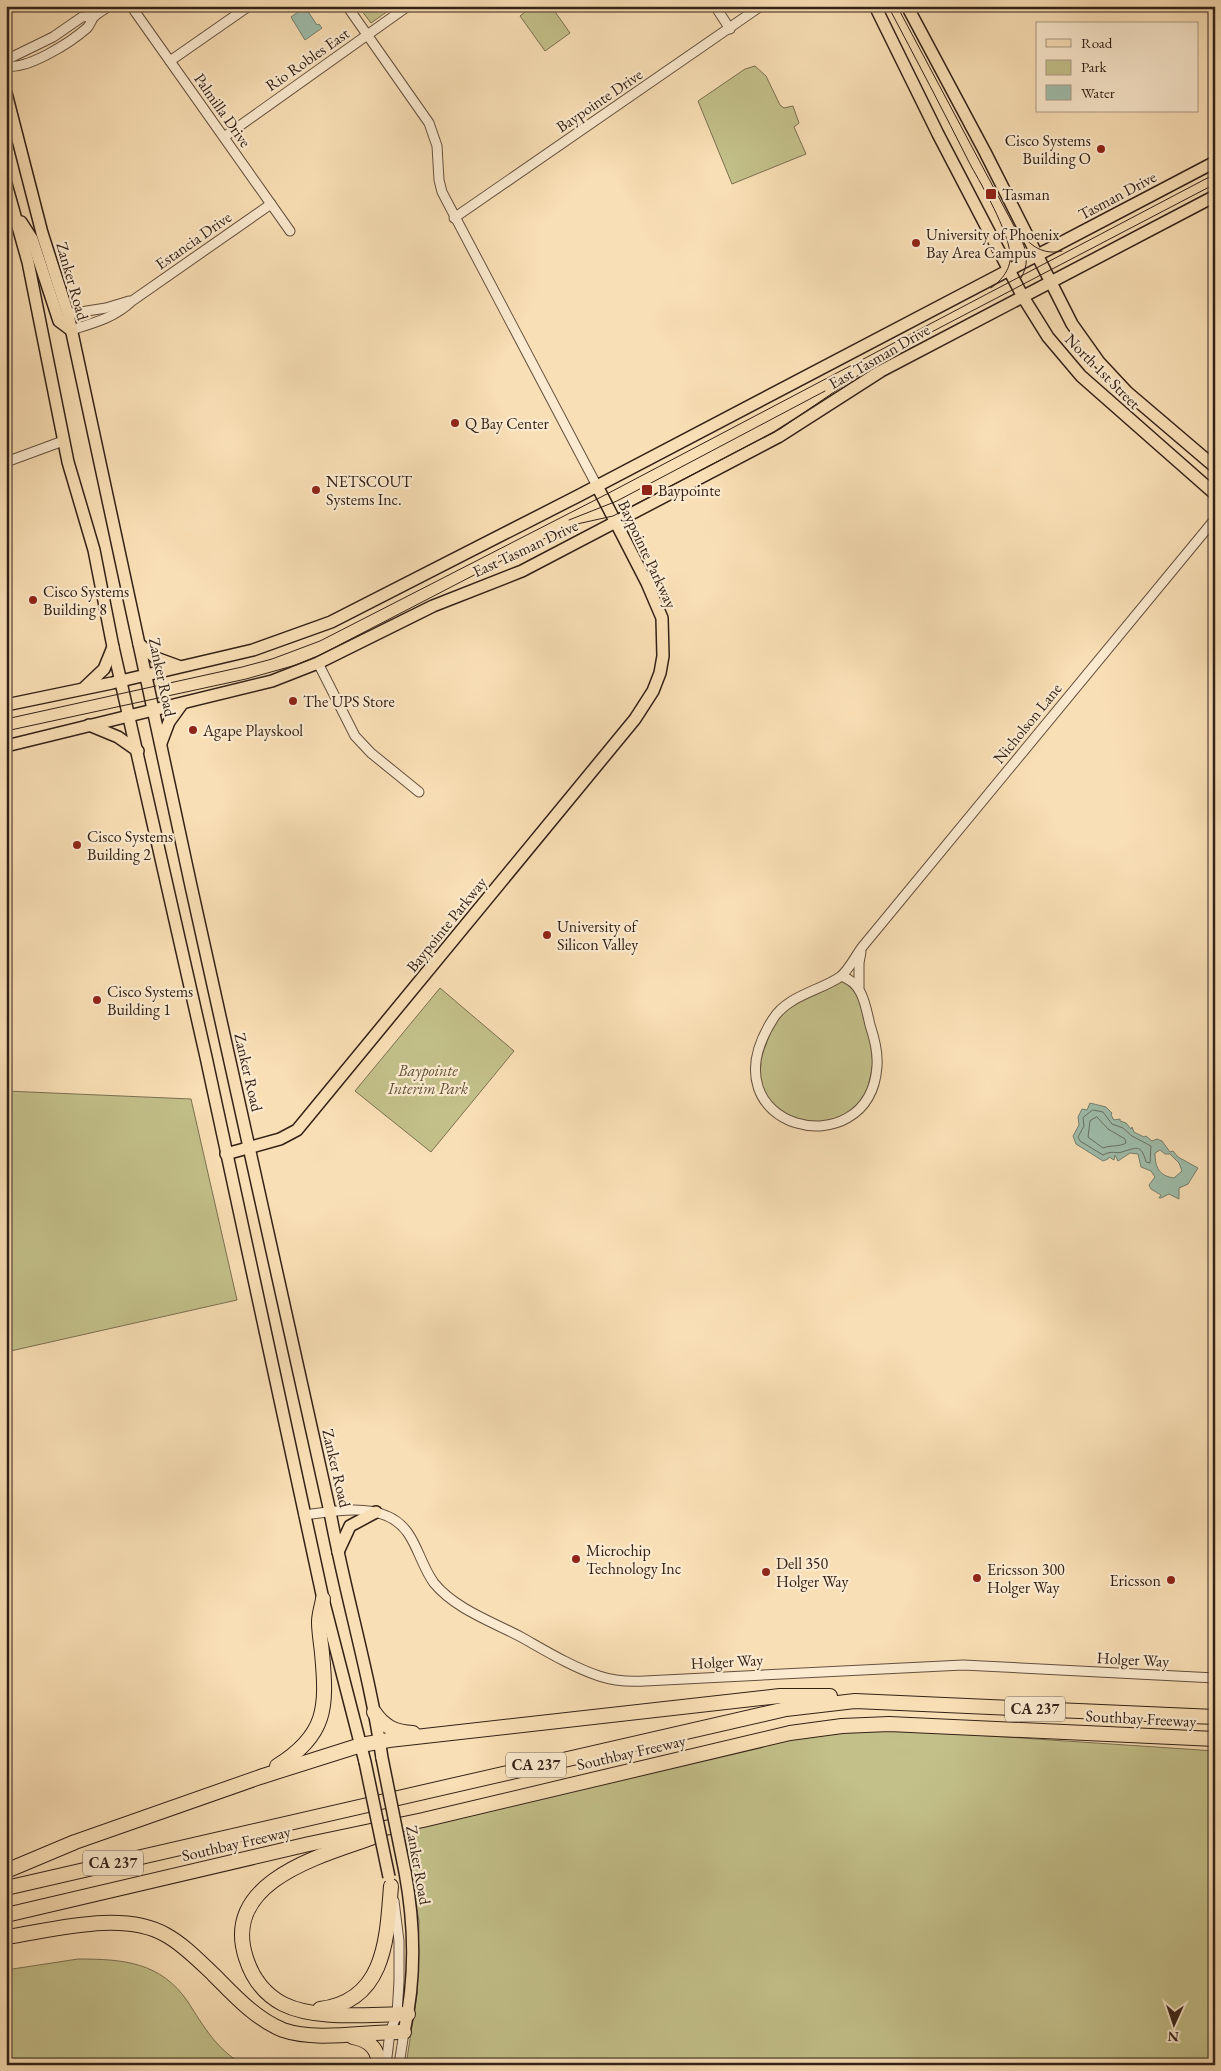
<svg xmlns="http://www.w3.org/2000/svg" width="1221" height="2071" viewBox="0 0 1221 2071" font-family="'EB Garamond',serif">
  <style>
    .green { fill: #c3c08a; stroke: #7b7051 }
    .water { fill: #9ebdab; stroke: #737f70; fill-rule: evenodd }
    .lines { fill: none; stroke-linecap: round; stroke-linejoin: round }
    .shore { stroke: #686f62; stroke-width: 1 }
    .minor-casing { stroke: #64503f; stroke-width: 11 }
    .major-casing { stroke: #332118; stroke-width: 14 }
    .highway-casing { stroke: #332118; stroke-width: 16 }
    .minor { stroke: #fbeacf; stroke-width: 9 }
    .major { stroke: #f9dfb5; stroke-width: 11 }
    .highway { stroke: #f9dfb5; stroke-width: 14 }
    .tram { stroke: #332118; stroke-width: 1 }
    .major-bridge-casing { stroke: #332118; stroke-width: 14; stroke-linecap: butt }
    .major-bridge { stroke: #f9dfb5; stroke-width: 11 }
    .poi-dot { fill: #8f2418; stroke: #fbeacf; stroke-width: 2 }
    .labels { text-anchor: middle; stroke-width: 4.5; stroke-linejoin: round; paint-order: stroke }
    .shield { fill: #fbeacf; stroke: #6f5d4f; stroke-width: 1 }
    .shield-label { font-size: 15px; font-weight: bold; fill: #332118 }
    .street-label { font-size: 16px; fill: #332118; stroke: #fbeacf }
    .poi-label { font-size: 16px; fill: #332118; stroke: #fbeacf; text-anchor: start }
    .park-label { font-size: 16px; font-style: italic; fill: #5e513a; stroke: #fbeacf }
  </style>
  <rect width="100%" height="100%" fill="#f9dfb5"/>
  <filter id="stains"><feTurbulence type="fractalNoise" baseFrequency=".004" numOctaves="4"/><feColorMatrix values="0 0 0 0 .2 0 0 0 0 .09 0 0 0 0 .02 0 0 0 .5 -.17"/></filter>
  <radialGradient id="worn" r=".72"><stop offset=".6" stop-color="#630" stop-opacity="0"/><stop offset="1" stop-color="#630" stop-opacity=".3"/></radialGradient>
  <!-- green -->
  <g class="green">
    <polygon points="358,6 395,6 371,23"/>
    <polygon points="529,6 551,6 570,33 545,51 520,16 530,8"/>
    <polygon points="755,66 766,76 780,105 784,108 793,106 799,123 794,127 806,154 732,184 698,101 745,69"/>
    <polygon points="840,979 851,984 860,1000 870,1036 873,1065 867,1091 859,1103 845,1117 813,1123 785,1115 767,1101 760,1085 759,1063 776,1018 794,1004"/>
    <polygon points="440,988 514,1051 431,1152 355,1091"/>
    <polygon points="6,1091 191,1099 237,1300 6,1352"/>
    <polygon points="842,1726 1215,1751 1215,2065 406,2065 417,1994 419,1921 402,1825"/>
    <path d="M78,1959C123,1959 161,1962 188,2002C204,2027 217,2050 244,2065H6V1970Z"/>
  </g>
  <!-- water -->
  <g class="water">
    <polygon points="305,7 317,25 319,24 322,28 305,40 291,17"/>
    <path d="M1090,1103L1106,1107L1112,1113L1111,1115L1114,1120L1120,1119V1121L1126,1123L1131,1129L1132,1127L1134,1132L1144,1137L1146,1136L1152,1141L1157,1139L1162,1141L1170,1152L1173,1151L1178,1157L1198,1168L1188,1184L1179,1188V1199L1169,1194L1161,1198H1159L1161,1195L1151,1189L1149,1185L1155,1177L1151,1171L1141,1167L1138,1154L1130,1153L1118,1161L1115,1155L1114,1160L1109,1157L1108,1159L1103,1161L1076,1144L1073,1136L1079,1125L1078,1117L1082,1109L1087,1110ZM1160,1150L1165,1154H1170L1179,1163L1182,1171L1174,1178C1159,1176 1155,1167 1155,1153Z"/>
  </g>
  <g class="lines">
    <!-- shore -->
    <g class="shore">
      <path d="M1093,1110L1103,1112L1112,1124L1123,1128L1132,1136L1151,1146L1150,1163L1146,1162C1141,1143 1136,1148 1122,1152C1116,1154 1112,1150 1103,1155L1080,1141L1078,1137L1084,1126L1083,1118Z"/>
      <path d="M1097,1117L1108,1129L1125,1139L1126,1143C1119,1147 1111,1145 1103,1148L1088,1137L1090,1121Z"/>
    </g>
    <defs>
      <g id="minor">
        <polyline points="131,6 290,231"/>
        <polyline points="347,6 429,123 437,146 439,180 442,192 597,486"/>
        <polyline points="715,6 730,29"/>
        <polyline points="6,60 53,37 82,17 94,16"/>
        <polyline points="170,61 249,6"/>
        <path d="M6,66C28,70 71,42 87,28C90,25 91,21 93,18C97,13 104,10 109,6"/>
        <polyline points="224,137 408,6"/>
        <polyline points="454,218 761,6"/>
        <polyline points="68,314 106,308 129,301"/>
        <path d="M71,330C94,323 114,318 132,301L271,204"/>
        <polyline points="6,462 63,441"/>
        <polyline points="318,663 355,736 371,753 419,792"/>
        <path d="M841,976C863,983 865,1004 870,1025C874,1037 878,1053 877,1066C870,1169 702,1130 773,1019C787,996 819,991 840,977C849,970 856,955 863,946L1215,519"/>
        <polyline points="859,988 859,963 861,952"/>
        <path d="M304,1515C331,1512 362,1505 387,1516C416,1528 417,1560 434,1583C455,1609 493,1622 521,1637C546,1651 572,1667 599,1676C614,1681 629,1682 645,1681L963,1665L1215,1678"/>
        <polyline points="386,2065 390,2032 397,2014 399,1981 399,1941 394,1901"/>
        <polyline points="399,2065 404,2032"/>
      </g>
      <g id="major">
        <polyline points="875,6 938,134 1023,297 1048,337 1081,376 1215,494"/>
        <polyline points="907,6 985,152 1072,324 1099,362 1127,392 1215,467"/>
        <path d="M6,93L42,233L68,314L191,886L330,1512C345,1594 370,1675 382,1758"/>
        <polyline points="6,184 28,262 68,462 94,550 113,647 206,1057 323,1599 365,1762"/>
        <polyline points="21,222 32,239 59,321 71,330"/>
        <polyline points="139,644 156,658 178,666"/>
        <polyline points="85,687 104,669 113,647"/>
        <polyline points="6,705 112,683 253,650 331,622 578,496 1215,162"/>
        <polyline points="89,725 118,737 138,751"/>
        <polyline points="161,743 169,722 182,704"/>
        <polyline points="6,746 272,681 318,663 433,606 522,571 778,437 881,371 1215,196"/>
        <polyline points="226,1154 280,1139 297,1130 635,719 653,691 660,673 663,656 662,618 647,583 597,486"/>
        <polyline points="338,1552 350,1526 376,1512"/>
        <path d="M404,2032C416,1979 415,1926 405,1872"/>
      </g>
      <g id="highway">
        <path d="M374,1712C384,1727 395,1732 413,1733"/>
        <path d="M277,1766C327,1735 327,1707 322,1653C321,1643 319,1632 319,1622C319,1614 322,1606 323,1599"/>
        <path d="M371,1838C320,1856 221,1882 246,1958C252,1977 264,1994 283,2004C317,2021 370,2014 408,2014"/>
        <polyline points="6,1871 75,1842 260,1777 361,1745 389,1740 780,1696 830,1696"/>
        <polyline points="6,1888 786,1709 855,1701 1215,1717"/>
        <polyline points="6,1915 309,1844 423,1820 790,1733 842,1726 889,1724 1215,1739"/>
        <path d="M6,1937C53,1930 123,1910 166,1935C184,1945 198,1960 213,1974C233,1994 255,2019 283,2030C317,2042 368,2031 404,2032"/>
        <path d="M320,2009C386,2001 387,1937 391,1886"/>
        <path d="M353,2037C369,2040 378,2048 379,2065"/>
      </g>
    </defs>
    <!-- minor casing -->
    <use href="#minor" class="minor-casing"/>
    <!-- major casing -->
    <use href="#major" class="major-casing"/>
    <!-- highway casing -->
    <use href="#highway" class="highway-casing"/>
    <!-- minor -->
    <use href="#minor" class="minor"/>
    <!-- major -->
    <use href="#major" class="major"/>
    <!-- highway -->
    <use href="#highway" class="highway"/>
    <!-- tram -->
    <g class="tram">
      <path d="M888,6C916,59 944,112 971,166C983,187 1007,229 1010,253C1012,268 1002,280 991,288"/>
      <path d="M897,6L1022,241C1028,254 1028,266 1021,278"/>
      <path d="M1023,236C1033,248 1046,255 1062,251"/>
      <polyline points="569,520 617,501 825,391"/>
      <polyline points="6,719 242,667 272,659 320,641 603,496 1215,174"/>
      <polyline points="6,731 246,679 296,665 320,655 559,531 577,524 613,516 780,429 869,368 922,337 1215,184"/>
    </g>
    <defs>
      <g id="major-bridge">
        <polyline points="382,1758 405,1872"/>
        <polyline points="365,1762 389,1877"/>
      </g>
    </defs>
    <!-- major-bridge casing -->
    <use href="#major-bridge" class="major-bridge-casing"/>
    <!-- major-bridge -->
    <use href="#major-bridge" class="major-bridge"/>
  </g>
  <!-- markers -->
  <g class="poi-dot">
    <circle cx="1101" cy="149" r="5"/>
    <rect x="985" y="188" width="12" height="12" rx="2.5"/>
    <circle cx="916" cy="243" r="5"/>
    <circle cx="455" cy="423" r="5"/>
    <circle cx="316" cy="490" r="5"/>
    <rect x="641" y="484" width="12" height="12" rx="2.5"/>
    <circle cx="33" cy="600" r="5"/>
    <circle cx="293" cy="701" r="5"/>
    <circle cx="193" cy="730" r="5"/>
    <circle cx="77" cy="845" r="5"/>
    <circle cx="547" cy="935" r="5"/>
    <circle cx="97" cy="1000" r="5"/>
    <circle cx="576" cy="1559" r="5"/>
    <circle cx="766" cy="1572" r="5"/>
    <circle cx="977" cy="1578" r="5"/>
    <circle cx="1171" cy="1580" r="5"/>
  </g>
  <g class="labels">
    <!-- shield labels -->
    <g class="shield">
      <rect x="1005" y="1696.5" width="60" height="25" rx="4"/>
      <rect x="506" y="1752.5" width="60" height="25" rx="4"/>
      <rect x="83" y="1850.5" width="60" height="25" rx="4"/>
    </g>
    <g class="shield-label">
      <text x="1035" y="1714">CA 237</text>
      <text x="536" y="1770">CA 237</text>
      <text x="113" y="1868">CA 237</text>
    </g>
    <!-- street labels -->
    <g class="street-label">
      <text transform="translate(307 59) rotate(-35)" y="6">Rio Robles East</text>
      <text transform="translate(599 100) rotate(-34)" y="6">Baypointe Drive</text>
      <text transform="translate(223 110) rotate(55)" y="6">Palmilla Drive</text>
      <text transform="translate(1117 195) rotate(-28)" y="6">Tasman Drive</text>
      <text transform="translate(193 240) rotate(-35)" y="6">Estancia Drive</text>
      <text transform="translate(73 281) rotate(74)" y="6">Zanker Road</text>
      <text transform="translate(879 356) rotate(-30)" y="6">East Tasman Drive</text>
      <text transform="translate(1103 371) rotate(45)" y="6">North 1st Street</text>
      <text transform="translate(525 548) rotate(-25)" y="6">East Tasman Drive</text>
      <text transform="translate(648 554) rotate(65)" y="6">Baypointe Parkway</text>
      <text transform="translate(163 677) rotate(78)" y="6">Zanker Road</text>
      <text transform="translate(1027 723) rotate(-51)" y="6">Nicholson Lane</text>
      <text transform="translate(446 924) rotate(-51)" y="6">Baypointe Parkway</text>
      <text transform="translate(249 1072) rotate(77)" y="6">Zanker Road</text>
      <text transform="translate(337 1468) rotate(77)" y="6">Zanker Road</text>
      <text transform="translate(1133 1659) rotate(3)" y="6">Holger Way</text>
      <text transform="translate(727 1661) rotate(-3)" y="6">Holger Way</text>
      <text transform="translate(1141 1718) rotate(3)" y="6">Southbay Freeway</text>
      <text transform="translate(631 1752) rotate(-13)" y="6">Southbay Freeway</text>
      <text transform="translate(236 1843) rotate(-13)" y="6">Southbay Freeway</text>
      <text transform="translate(419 1865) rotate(80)" y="6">Zanker Road</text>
    </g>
    <!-- poi labels -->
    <g class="poi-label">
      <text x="1091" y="146" text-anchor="end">Cisco Systems<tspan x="1091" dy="18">Building O</tspan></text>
      <text x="1002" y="200">Tasman</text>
      <text x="926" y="240">University of Phoenix<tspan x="926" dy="18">Bay Area Campus</tspan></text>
      <text x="465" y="429">Q Bay Center</text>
      <text x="326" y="487">NETSCOUT<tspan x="326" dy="18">Systems Inc.</tspan></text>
      <text x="658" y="496">Baypointe</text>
      <text x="43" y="597">Cisco Systems<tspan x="43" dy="18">Building 8</tspan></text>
      <text x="303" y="707">The UPS Store</text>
      <text x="203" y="736">Agape Playskool</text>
      <text x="87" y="842">Cisco Systems<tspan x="87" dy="18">Building 2</tspan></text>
      <text x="557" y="932">University of<tspan x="557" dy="18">Silicon Valley</tspan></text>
      <text x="107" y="997">Cisco Systems<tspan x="107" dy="18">Building 1</tspan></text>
      <text x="586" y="1556">Microchip<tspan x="586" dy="18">Technology Inc</tspan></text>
      <text x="776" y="1569">Dell 350<tspan x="776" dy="18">Holger Way</tspan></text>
      <text x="987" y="1575">Ericsson 300<tspan x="987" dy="18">Holger Way</tspan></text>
      <text x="1161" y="1586" text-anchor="end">Ericsson</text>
    </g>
    <!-- park labels -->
    <g class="park-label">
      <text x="428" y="1076">Baypointe<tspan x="428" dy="18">Interim Park</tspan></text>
    </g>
  </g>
  <!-- margin -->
  <rect width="1221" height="2071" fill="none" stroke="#f9dfb5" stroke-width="25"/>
  <rect x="8" y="8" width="1206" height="2056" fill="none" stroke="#332118" stroke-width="2.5"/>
  <rect x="12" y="12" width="1196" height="2046" fill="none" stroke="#332118"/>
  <!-- legend -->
  <rect x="1036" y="22" width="162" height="90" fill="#fbeacf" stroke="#ab9a86"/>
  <rect x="1046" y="39" width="25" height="8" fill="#f9dfb5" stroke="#ab9a86"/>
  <text x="1081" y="48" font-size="15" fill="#332118">Road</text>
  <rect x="1046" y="60" width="25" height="15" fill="#c3c08a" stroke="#ab9a86"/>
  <text x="1081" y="72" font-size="15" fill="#332118">Park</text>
  <rect x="1046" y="85" width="25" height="15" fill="#9ebdab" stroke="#ab9a86"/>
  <text x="1081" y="98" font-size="15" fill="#332118">Water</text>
  <!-- north arrow -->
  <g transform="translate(1174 2024) rotate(183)" stroke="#fbeacf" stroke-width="4" paint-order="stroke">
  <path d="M0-4L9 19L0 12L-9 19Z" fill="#332118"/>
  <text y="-8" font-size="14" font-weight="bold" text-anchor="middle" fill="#332118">N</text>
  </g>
  <rect width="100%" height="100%" filter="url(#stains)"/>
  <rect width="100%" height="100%" fill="url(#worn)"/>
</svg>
